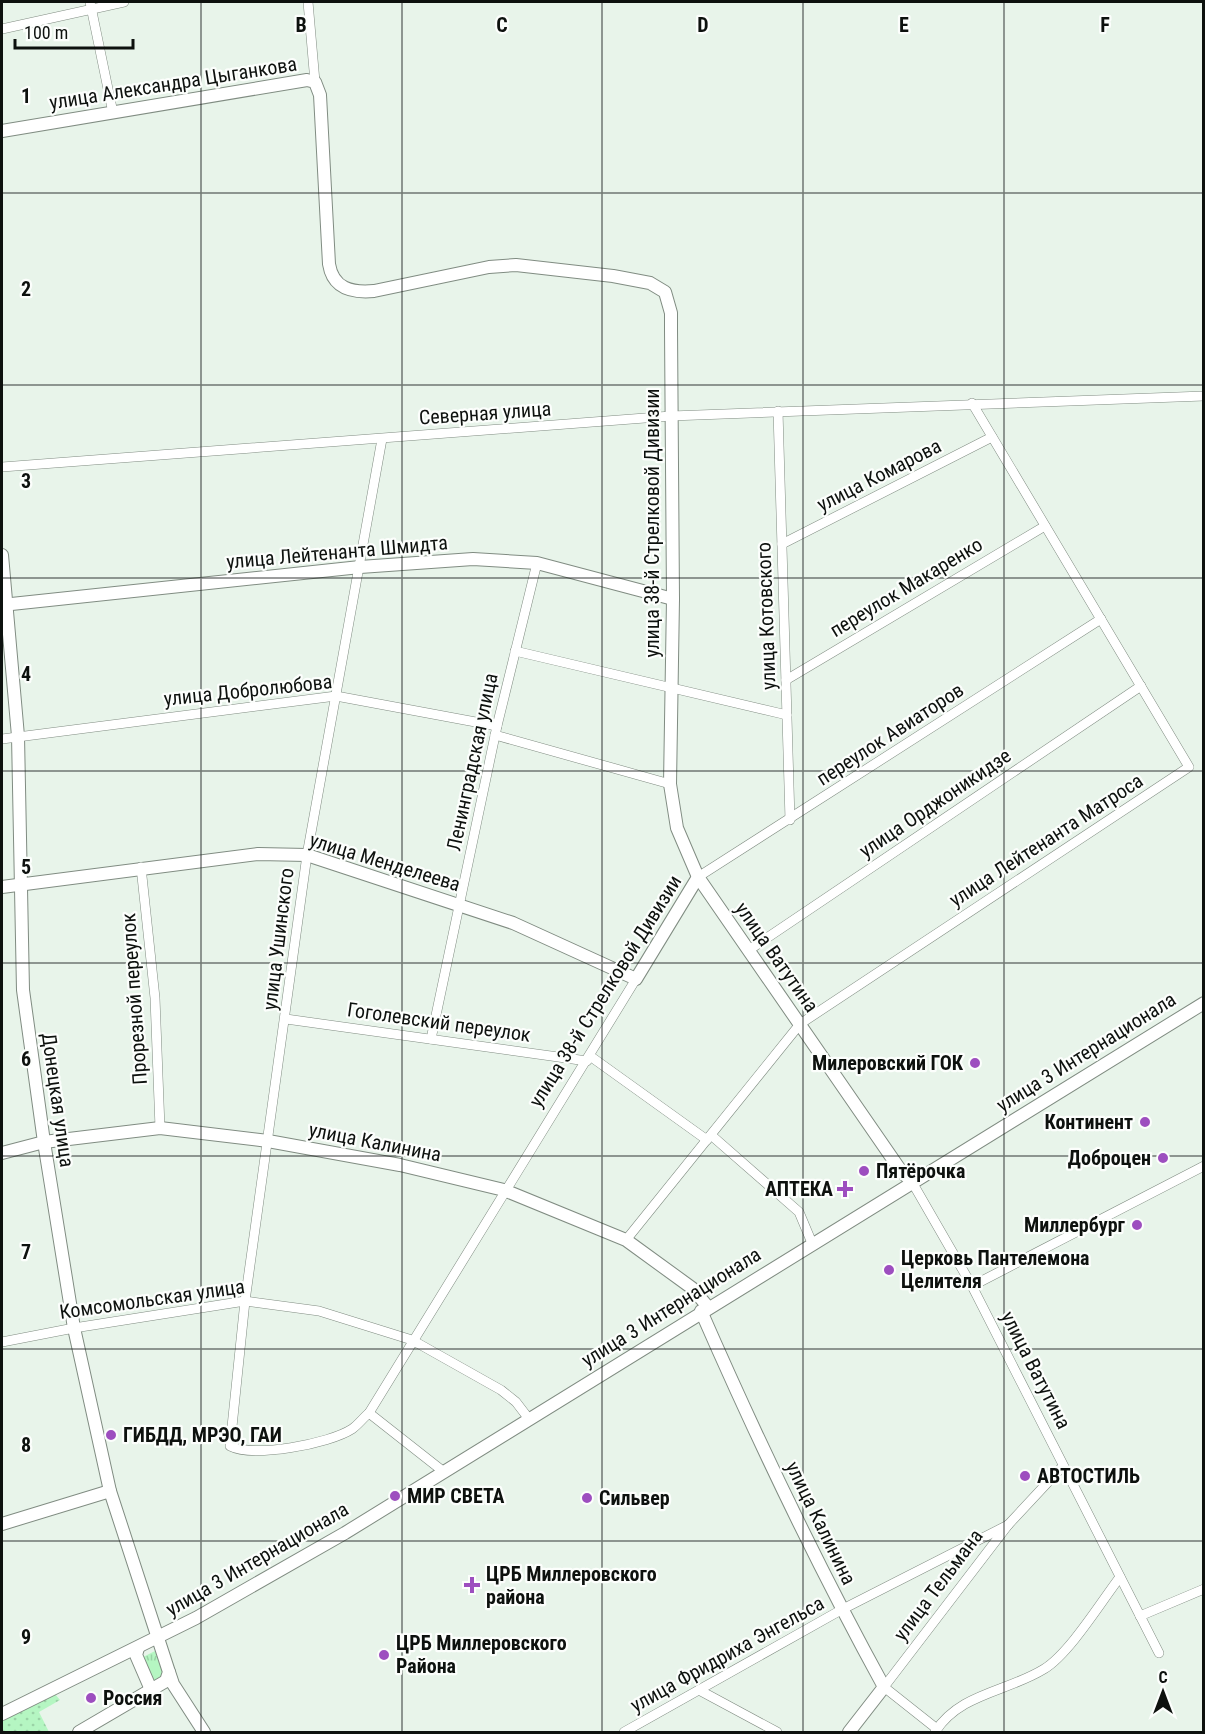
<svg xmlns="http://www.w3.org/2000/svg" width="1205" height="1734" viewBox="0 0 1205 1734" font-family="'Roboto Condensed',sans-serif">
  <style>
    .grass { fill: url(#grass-tufts) }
    .park { fill: url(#park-dots) }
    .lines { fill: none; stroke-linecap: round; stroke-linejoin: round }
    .street-casing { stroke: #808c82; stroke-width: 10 }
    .secondary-casing { stroke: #808c82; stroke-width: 14 }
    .street { stroke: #fff; stroke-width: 9 }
    .secondary { stroke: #fff; stroke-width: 12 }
    .grid { fill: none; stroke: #0d110e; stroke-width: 1.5; stroke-opacity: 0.55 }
    .poi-dot { fill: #9d4ebf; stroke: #fcfefc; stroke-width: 2 }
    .labels { text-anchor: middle; stroke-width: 4.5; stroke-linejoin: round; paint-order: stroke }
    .street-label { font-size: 20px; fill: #0d110e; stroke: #fcfefc }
    .poi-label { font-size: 20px; font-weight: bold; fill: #0d110e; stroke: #fcfefc; text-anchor: start }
    .grid-label { font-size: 20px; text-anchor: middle; font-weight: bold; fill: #0d110e; stroke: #fcfefc; stroke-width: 4.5; stroke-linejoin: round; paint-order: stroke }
  </style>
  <defs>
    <pattern id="grass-tufts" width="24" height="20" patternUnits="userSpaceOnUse" patternTransform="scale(1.5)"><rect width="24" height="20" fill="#b5f6c2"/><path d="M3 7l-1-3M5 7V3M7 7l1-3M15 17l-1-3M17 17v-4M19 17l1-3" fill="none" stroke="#9ad2a6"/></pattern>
    <pattern id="park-dots" width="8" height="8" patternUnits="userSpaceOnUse" patternTransform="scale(1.5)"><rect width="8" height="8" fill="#b5f6c2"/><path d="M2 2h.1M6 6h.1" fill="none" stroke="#9ad2a6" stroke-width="1.8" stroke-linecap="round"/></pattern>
  </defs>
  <rect width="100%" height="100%" fill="#e8f4ea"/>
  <!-- grass -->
  <polygon class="grass" points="155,1651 165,1677 153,1684 143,1657"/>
  <!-- park -->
  <polygon class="park" points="55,1694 60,1700 39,1712 49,1732 2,1732 2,1721"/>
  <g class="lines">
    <defs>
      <g id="street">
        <polyline points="90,2 113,113"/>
        <polyline points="308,2 315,82"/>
        <polyline points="2,29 124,2"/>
        <polyline points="778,411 790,820"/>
        <path d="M382,439L307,855L245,1301L230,1446C253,1458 329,1444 352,1429C358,1425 363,1418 369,1413L636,979"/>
        <polyline points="2,467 671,416 1204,396"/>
        <polyline points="782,544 992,437"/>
        <polyline points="515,651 787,715"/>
        <polyline points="786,680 1045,526"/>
        <polyline points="495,735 670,784"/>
        <polyline points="2,739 336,696 497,726"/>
        <polyline points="141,867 155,998 160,1128"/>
        <polyline points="698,877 1101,619"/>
        <polyline points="749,950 1141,686"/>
        <polyline points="286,1019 587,1061"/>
        <polyline points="431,1039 497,726 537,563"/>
        <polyline points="590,1056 707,1140"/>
        <polyline points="711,1135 799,1212 812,1243"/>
        <polyline points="912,1182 972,1286 1159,1653"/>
        <polyline points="626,1240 800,1024 1189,767 972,403"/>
        <polyline points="972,1286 1204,1166"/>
        <polyline points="2,1342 74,1328 245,1301 319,1311 412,1340 501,1390 516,1402 529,1419"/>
        <polyline points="369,1413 444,1472"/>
        <polyline points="1140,1616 1204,1589"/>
        <polyline points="699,1690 777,1732"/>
        <polyline points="937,1729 884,1687 1008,1525 1063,1466"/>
        <polyline points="624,1732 841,1610 1008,1525"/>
        <path d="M935,1732C960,1693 1007,1692 1044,1669C1069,1654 1101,1602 1120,1577"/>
      </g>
      <g id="secondary">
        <path d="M2,131L307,80L315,82L320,95L329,264C333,289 352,293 374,291L489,267L516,265L613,276L650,283L665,292L671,313V330L673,599L670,784L677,828L698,877L901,1171L912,1182"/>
        <polyline points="2,555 18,736 23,990 44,1142 74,1328 110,1491 169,1672 166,1681 79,1732"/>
        <polyline points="2,605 360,567 473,559 537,563 673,599"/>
        <polyline points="2,887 258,854 307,855 513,923 636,979 698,877"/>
        <polyline points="2,1153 44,1142 160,1128 268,1141 400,1165 504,1190 626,1240 692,1288 708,1307"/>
        <path d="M701,1311C757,1439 817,1565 884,1687L849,1732"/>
        <polyline points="2,1524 110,1491"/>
        <polyline points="138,1648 136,1655 149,1685 155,1688"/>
        <polyline points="169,1672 173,1684 204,1732"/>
        <polyline points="2,1714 196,1618 345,1533 1204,1003"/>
      </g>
    </defs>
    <!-- street casing -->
    <use href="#street" class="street-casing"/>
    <!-- secondary casing -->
    <use href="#secondary" class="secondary-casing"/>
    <!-- street -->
    <use href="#street" class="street"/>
    <!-- secondary -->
    <use href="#secondary" class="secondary"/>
  </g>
  <!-- grid -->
  <path class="grid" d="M201,2V1732M402,2V1732M602,2V1732M803,2V1732M1004,2V1732M2,193H1204M2,385H1204M2,578H1204M2,771H1204M2,963H1204M2,1156H1204M2,1349H1204M2,1541H1204"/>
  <!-- markers -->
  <g class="poi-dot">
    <circle cx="975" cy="1063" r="6"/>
    <circle cx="1145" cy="1122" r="6"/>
    <circle cx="1163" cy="1158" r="6"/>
    <circle cx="864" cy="1171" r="6"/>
    <path d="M842 1180h6v6h6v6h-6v6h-6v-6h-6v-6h6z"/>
    <circle cx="1137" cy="1225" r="6"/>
    <circle cx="889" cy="1270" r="6"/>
    <circle cx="111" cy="1435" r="6"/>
    <circle cx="1025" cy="1476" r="6"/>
    <circle cx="395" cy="1496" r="6"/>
    <circle cx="587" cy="1498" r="6"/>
    <path d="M469 1576h6v6h6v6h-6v6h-6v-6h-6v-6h6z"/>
    <circle cx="384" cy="1655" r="6"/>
    <circle cx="91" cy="1698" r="6"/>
  </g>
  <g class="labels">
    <!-- street labels -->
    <g class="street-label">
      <text transform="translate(173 83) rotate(-9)" y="7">улица Александра Цыганкова</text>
      <text transform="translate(485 413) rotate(-4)" y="7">Северная улица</text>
      <text transform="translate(879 475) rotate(-27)" y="7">улица Комарова</text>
      <text transform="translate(652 523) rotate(-90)" y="7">улица 38-й Стрелковой Дивизии</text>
      <text transform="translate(337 552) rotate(-5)" y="7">улица Лейтенанта Шмидта</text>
      <text transform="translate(906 587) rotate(-31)" y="7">переулок Макаренко</text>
      <text transform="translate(766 616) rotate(-92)" y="7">улица Котовского</text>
      <text transform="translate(248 690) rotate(-6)" y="7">улица Добролюбова</text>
      <text transform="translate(890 734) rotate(-33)" y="7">переулок Авиаторов</text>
      <text transform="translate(472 762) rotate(-78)" y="7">Ленинградская улица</text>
      <text transform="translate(935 803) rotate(-34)" y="7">улица Орджоникидзе</text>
      <text transform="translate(1046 840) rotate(-33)" y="7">улица Лейтенанта Матроса</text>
      <text transform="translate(385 862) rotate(17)" y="7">улица Менделеева</text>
      <text transform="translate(278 939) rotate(-83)" y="7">улица Ушинского</text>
      <text transform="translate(777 957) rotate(55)" y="7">улица Ватутина</text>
      <text transform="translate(605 991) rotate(-58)" y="7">улица 38-й Стрелковой Дивизии</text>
      <text transform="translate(134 999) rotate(-94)" y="7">Прорезной переулок</text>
      <text transform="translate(439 1022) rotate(8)" y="7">Гоголевский переулок</text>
      <text transform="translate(1086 1052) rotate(-32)" y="7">улица 3 Интернационала</text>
      <text transform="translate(58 1100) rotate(82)" y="7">Донецкая улица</text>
      <text transform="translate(375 1142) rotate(11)" y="7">улица Калинина</text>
      <text transform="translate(152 1299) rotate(-8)" y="7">Комсомольская улица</text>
      <text transform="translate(671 1307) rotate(-32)" y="7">улица 3 Интернационала</text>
      <text transform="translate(1036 1370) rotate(63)" y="7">улица Ватутина</text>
      <text transform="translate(821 1523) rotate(64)" y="7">улица Калинина</text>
      <text transform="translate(257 1559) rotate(-30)" y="7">улица 3 Интернационала</text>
      <text transform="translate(938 1585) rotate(-53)" y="7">улица Тельмана</text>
      <text transform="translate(727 1654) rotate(-29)" y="7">улица Фридриха Энгельса</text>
    </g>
    <!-- poi labels -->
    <g class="poi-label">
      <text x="963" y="1070" text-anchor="end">Милеровский ГОК</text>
      <text x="1133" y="1129" text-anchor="end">Континент</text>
      <text x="1151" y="1165" text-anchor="end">Доброцен</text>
      <text x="876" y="1178">Пятёрочка</text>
      <text x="833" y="1196" text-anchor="end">АПТЕКА</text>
      <text x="1125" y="1232" text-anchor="end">Миллербург</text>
      <text x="901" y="1265">Церковь Пантелемона<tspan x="901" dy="23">Целителя</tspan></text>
      <text x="123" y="1442">ГИБДД, МРЭО, ГАИ</text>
      <text x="1037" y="1483">АВТОСТИЛЬ</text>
      <text x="407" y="1503">МИР СВЕТА</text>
      <text x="599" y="1505">Сильвер</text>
      <text x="486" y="1581">ЦРБ Миллеровского<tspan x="486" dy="23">района</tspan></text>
      <text x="396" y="1650">ЦРБ Миллеровского<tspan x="396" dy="23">Района</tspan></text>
      <text x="103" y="1705">Россия</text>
    </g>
  </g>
  <g class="grid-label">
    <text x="301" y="32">B</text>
    <text x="502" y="32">C</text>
    <text x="703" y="32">D</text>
    <text x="904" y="32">E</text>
    <text x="1105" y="32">F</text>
    <text x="26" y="103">1</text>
    <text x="26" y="296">2</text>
    <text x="26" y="488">3</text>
    <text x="26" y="681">4</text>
    <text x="26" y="874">5</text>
    <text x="26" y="1066">6</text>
    <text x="26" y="1259">7</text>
    <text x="26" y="1452">8</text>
    <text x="26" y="1644">9</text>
  </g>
  <!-- border -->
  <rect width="1205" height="1734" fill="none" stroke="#0d110e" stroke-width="6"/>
  <!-- north arrow -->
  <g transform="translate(1163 1692)" stroke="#fcfefc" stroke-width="4.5" paint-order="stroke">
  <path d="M0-4.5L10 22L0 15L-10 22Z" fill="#0d110e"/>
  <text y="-9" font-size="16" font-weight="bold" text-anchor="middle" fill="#0d110e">С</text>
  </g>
  <!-- scale -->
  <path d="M15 39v9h118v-9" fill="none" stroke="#0d110e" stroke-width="3"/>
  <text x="24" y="39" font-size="18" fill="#0d110e" stroke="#fcfefc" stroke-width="4.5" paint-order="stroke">100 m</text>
</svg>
